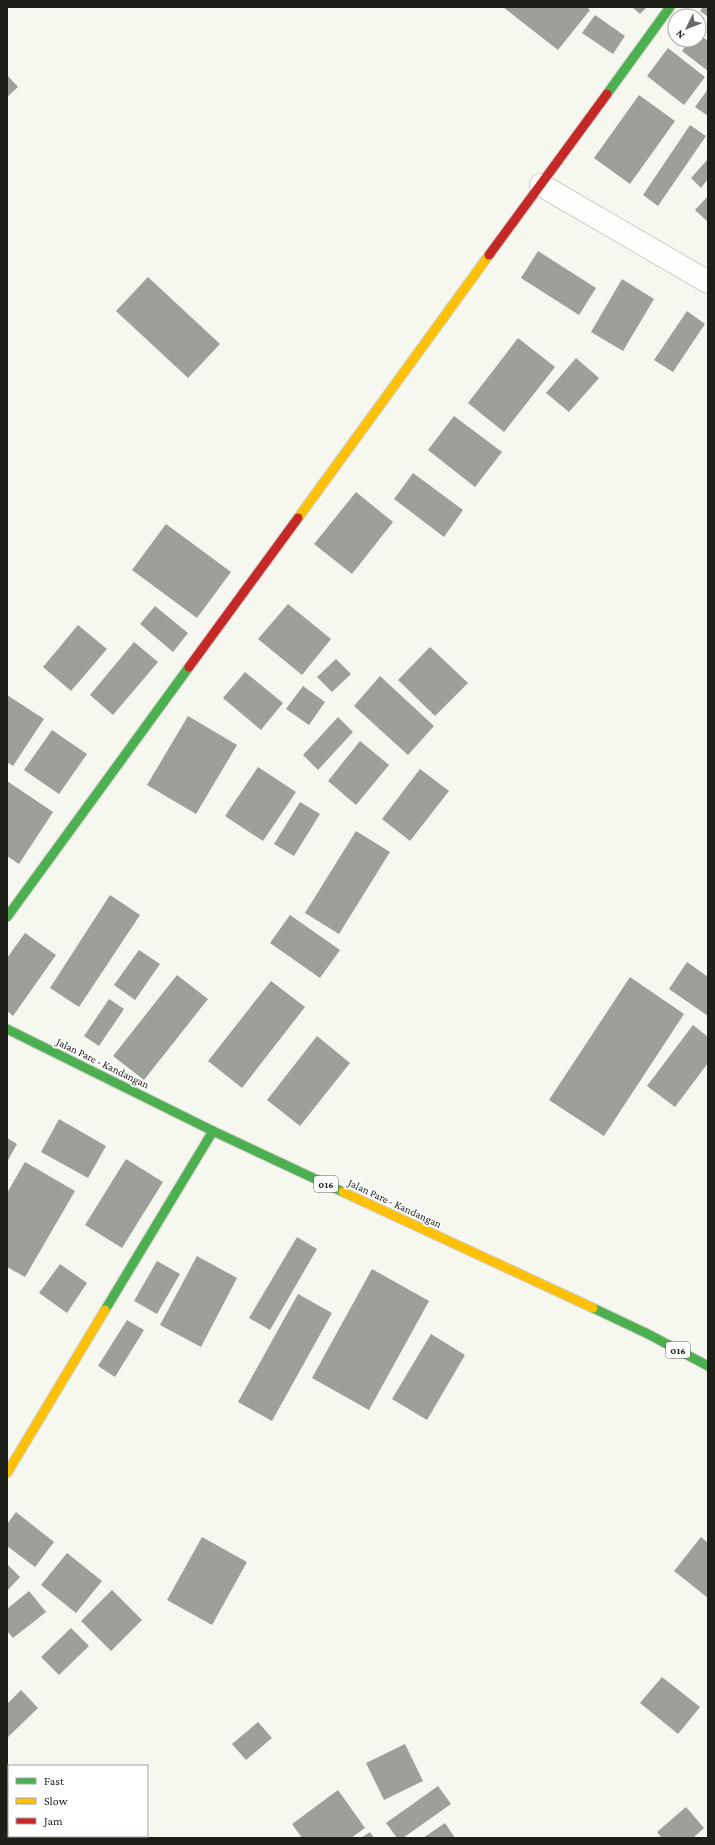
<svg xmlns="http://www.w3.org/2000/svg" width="715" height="1845" viewBox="0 0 715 1845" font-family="'Crimson Pro',serif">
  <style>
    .building { fill: #9d9f99 }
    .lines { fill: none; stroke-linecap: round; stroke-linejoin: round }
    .street-casing { stroke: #cdcfc8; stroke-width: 24 }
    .fast-casing { stroke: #cdcfc8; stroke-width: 11 }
    .slow-casing { stroke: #cdcfc8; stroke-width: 11 }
    .jam-casing { stroke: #cdcfc8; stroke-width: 11 }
    .street { stroke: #fefefd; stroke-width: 22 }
    .fast { stroke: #4caf50; stroke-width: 9 }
    .slow { stroke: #ffc107; stroke-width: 9 }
    .jam { stroke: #c62828; stroke-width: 9 }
    .labels { text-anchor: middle; stroke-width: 4; stroke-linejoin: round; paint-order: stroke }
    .shield { fill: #fff; stroke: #61625d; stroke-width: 1 }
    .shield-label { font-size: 10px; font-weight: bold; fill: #1d1e18 }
    .street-label { font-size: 11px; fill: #1d1e18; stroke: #fff }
  </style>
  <rect width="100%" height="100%" fill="#f6f8f0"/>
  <!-- building -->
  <g class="building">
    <polygon points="503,7 587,7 590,10 558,50"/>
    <polygon points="632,7 647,7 640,14"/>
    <polygon points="703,7 708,7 708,17 700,11"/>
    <polygon points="595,15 625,36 613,54 582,33"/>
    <polygon points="699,34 708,41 708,71 682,51 690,40 699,40"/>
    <polygon points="668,48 705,77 684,105 647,76"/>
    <polygon points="7,75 18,87 7,97"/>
    <polygon points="708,89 708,116 695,107"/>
    <polygon points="639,95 675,121 630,184 594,158"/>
    <polygon points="690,125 706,136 658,206 643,195"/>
    <polygon points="708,159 708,179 701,188 691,178"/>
    <polygon points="708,196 708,222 695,210"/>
    <polygon points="538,251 596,288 579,315 521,278"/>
    <polygon points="148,277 220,344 188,378 116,311"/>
    <polygon points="622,279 654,299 623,351 591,332"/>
    <polygon points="687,311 705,324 673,372 654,360"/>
    <polygon points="518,338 555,367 504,432 468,403"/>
    <polygon points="576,358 599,378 569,412 546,393"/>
    <polygon points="454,416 502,452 475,487 428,450"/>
    <polygon points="413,473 463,510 444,537 394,499"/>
    <polygon points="356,492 393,522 352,574 314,544"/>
    <polygon points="166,524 231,572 197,618 132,570"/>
    <polygon points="288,604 331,639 302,675 258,639"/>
    <polygon points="155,606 188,633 173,652 140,624"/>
    <polygon points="78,625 107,649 71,691 43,667"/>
    <polygon points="134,642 158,662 113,715 90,695"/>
    <polygon points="430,647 468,683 435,716 398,680"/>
    <polygon points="336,659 351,674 332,692 317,677"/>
    <polygon points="245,672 283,703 261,730 223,698"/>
    <polygon points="380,676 434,726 408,755 354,706"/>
    <polygon points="303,686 325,702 309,725 286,709"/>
    <polygon points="7,695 44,719 13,766 7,762"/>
    <polygon points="188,716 237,745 196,814 147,785"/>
    <polygon points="338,717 353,732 318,770 303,755"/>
    <polygon points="52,730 87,754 59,794 24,770"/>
    <polygon points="360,741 389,765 356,805 328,781"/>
    <polygon points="258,767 296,792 263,841 225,816"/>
    <polygon points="420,769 449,791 410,841 382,819"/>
    <polygon points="7,781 53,812 19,864 7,856"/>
    <polygon points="300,802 320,814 294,856 274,844"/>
    <polygon points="356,831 390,852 339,934 305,913"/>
    <polygon points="110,895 140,915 79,1007 50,988"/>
    <polygon points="290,915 340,950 320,978 270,943"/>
    <polygon points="25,933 56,955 13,1016 7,1011 7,958"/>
    <polygon points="139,950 160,964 135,1000 114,985"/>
    <polygon points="687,962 708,977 708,1016 669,989"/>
    <polygon points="177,975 208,999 144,1080 113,1056"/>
    <polygon points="630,977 684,1014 604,1136 549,1100"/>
    <polygon points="271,981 305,1007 242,1088 208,1061"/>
    <polygon points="109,999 124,1009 99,1046 84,1036"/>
    <polygon points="693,1025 708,1037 708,1063 675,1107 647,1086"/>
    <polygon points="317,1036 350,1063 300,1126 267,1100"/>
    <polygon points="59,1119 106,1146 88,1178 41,1152"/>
    <polygon points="7,1138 17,1144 7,1162"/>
    <polygon points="126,1159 163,1182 122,1248 85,1225"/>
    <polygon points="25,1162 75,1191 25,1277 7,1267 7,1193"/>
    <polygon points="297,1237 317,1249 270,1330 249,1318"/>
    <polygon points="197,1256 237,1278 201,1347 160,1325"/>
    <polygon points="157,1261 180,1274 157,1314 134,1301"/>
    <polygon points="60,1264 87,1283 67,1313 39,1293"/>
    <polygon points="372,1269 429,1301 369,1410 312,1378"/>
    <polygon points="298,1294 332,1313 272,1421 238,1402"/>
    <polygon points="127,1320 144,1330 115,1377 98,1366"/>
    <polygon points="431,1334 465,1355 427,1420 392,1399"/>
    <polygon points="16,1512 54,1542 35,1567 7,1546 7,1524"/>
    <polygon points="202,1537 247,1562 212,1625 167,1600"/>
    <polygon points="701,1537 708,1543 708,1598 674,1571"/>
    <polygon points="67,1553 102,1581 76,1613 41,1585"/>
    <polygon points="7,1564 20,1577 7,1591"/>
    <polygon points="112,1590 142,1620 111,1651 81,1621"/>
    <polygon points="29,1591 46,1612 13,1638 7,1631 7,1609"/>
    <polygon points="71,1628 89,1646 59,1675 41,1657"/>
    <polygon points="662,1677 700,1707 678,1734 640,1703"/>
    <polygon points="21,1690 38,1708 7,1738 7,1704"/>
    <polygon points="258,1722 272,1738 246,1760 232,1744"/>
    <polygon points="405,1744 423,1781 384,1800 366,1763"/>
    <polygon points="438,1786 451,1804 403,1838 397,1838 386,1823"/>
    <polygon points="338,1790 365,1828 351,1838 302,1838 292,1824"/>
    <polygon points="686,1807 704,1828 693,1838 662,1838 657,1832"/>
    <polygon points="445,1823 455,1838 423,1838"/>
    <polygon points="370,1832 374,1838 361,1838"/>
  </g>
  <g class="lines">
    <defs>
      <polyline id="street" points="541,185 708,282"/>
      <g id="fast">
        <polyline points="607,94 670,7"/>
        <polyline points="7,917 189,667"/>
        <polyline points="7,1029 213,1131 343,1192"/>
        <polyline points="593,1308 648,1334 708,1366"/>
        <polyline points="105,1310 213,1131"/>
      </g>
      <g id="slow">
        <polyline points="298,518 489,255"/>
        <polyline points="343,1192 593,1308"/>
        <polyline points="7,1473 105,1310"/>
      </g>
      <g id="jam">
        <polyline points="489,255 607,94"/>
        <polyline points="189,667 298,518"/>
      </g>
    </defs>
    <!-- street casing -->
    <use href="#street" class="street-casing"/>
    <!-- fast casing -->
    <use href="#fast" class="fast-casing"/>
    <!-- slow casing -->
    <use href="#slow" class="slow-casing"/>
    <!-- jam casing -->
    <use href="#jam" class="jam-casing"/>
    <!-- street -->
    <use href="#street" class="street"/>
    <!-- fast -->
    <use href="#fast" class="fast"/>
    <!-- slow -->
    <use href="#slow" class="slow"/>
    <!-- jam -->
    <use href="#jam" class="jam"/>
  </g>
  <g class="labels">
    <!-- shield labels -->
    <g class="shield">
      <rect x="314" y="1176" width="24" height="16" rx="3"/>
      <rect x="666" y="1342" width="24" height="16" rx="3"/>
    </g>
    <g class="shield-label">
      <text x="326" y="1188">016</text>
      <text x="678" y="1354">016</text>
    </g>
    <!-- street labels -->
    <g class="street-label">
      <text transform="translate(103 1063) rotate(26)" y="4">Jalan Pare - Kandangan</text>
      <text transform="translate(395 1203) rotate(25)" y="4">Jalan Pare - Kandangan</text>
    </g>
  </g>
  <!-- border -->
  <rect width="715" height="1845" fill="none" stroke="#1d1e18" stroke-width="16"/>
  <!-- legend -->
  <rect x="8" y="1765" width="140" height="72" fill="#ffffff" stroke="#a5a5a3"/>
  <rect x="16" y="1778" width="20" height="6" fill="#4caf50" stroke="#a5a5a3"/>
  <text x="44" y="1785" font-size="12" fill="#1d1e18">Fast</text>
  <rect x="16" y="1798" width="20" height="6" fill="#ffc107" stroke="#a5a5a3"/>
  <text x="44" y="1805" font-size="12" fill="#1d1e18">Slow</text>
  <rect x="16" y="1818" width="20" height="6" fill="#c62828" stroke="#a5a5a3"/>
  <text x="44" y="1825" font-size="12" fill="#1d1e18">Jam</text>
  <!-- north arrow -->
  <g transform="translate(687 28) rotate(227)"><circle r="19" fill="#ffffff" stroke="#a5a5a3"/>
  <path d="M0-3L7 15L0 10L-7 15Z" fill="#696a64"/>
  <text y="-6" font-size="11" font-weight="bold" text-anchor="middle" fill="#1d1e18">N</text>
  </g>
</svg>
